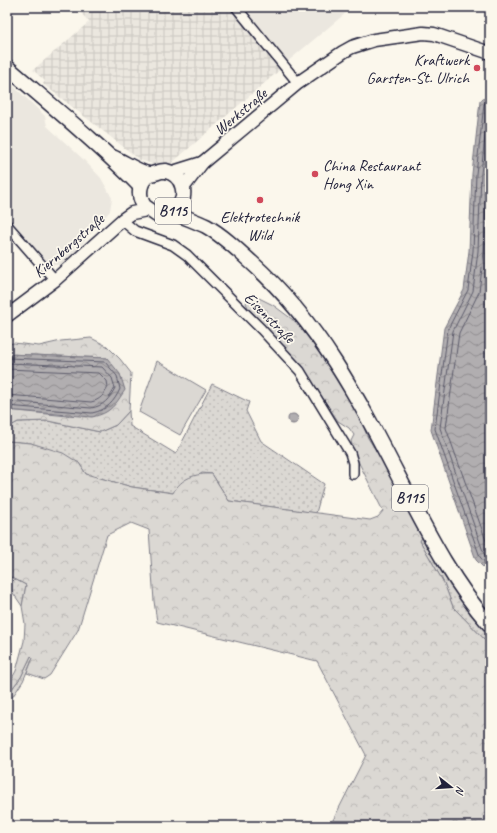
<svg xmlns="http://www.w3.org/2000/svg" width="497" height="833" viewBox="0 0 497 833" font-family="Caveat,sans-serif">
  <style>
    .built { fill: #ebe7df }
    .industrial { fill: url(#industrial-grid) }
    .grass { fill: url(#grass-dots); stroke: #7e7d87 }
    .forest { fill: url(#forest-crowns); stroke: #7e7d87 }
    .pitch { fill: #dbd8d3; stroke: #7e7d87 }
    .water { fill: url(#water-waves); stroke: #787681 }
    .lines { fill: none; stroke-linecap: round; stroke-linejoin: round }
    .shore { stroke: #5b5a6a; stroke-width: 1 }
    .street-casing { stroke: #22223b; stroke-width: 12 }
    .secondary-casing { stroke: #22223b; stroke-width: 15 }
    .primary-casing { stroke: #22223b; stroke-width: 17 }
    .street { stroke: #fbf7ec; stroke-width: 9 }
    .secondary { stroke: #fbf7ec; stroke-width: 12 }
    .primary { stroke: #fbf7ec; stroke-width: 14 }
    .poi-dot { fill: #d1495b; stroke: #fbf7ec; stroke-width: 1.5 }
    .labels { text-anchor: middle; stroke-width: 3.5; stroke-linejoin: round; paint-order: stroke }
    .shield { fill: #fbf7ec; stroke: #636270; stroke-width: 1 }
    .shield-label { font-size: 15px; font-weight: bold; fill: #22223b }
    .poi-label { font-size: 16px; fill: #22223b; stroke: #fbf7ec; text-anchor: end }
    .street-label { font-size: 16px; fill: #22223b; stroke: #fbf7ec }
  </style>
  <defs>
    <pattern id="industrial-grid" width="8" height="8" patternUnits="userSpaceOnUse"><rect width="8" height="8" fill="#ebe7df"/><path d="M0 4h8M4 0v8" fill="none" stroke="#c9c6c0"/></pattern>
    <pattern id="grass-dots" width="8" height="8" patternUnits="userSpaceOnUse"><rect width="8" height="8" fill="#dbd8d3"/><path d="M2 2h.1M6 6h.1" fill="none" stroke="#bcb9b6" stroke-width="1.8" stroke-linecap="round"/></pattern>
    <pattern id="forest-crowns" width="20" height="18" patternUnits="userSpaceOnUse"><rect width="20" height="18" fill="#dbd8d3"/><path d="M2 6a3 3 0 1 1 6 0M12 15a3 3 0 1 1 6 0" fill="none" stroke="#bcb9b6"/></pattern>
    <pattern id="water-waves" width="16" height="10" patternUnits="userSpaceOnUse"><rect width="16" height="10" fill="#b1aeb0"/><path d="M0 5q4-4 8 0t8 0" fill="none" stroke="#908d90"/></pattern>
  </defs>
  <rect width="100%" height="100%" fill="#fbf7ec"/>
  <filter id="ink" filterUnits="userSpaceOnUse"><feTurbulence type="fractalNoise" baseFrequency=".025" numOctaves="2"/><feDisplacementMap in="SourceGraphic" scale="8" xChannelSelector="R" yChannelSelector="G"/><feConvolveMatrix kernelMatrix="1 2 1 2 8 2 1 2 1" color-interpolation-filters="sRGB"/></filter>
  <g filter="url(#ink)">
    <!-- built -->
    <g class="built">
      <polygon points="241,7 353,7 287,62"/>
      <polygon points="7,80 45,116 47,126 84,160 101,178 112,198 110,211 69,259 60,265 52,265 47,261 7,217"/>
    </g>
    <!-- industrial -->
    <polygon class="industrial" points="76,7 231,7 282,68 166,168 140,160 43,84 45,81 33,70 89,22"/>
    <!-- grass -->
    <g class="grass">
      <polygon points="212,384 249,402 246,411 261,441 324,484 316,513 229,501 212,474 202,473 173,493 132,487 86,474 79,463 31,443 7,441 7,428 18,422 48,421 100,432 116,425 129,411 130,426 176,454"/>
      <polygon points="422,537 451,585 490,634 490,645 453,607 444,583 420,541"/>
      <polygon points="7,575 26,585 22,606 7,584"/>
      <polygon points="31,656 33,658 23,681 7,705 7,695 21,677"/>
    </g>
    <!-- forest -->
    <g class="forest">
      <path d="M249,297L259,298L273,305L304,328L361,420L368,438L384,463L422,537L420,541L444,583L453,607L490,645V826H330L366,755L317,661L157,622L154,601L149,530L131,523L107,535L78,630L50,675L44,679L27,673L33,658L31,656L21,677L7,695V687L16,671L24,641L25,624L22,606L26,585L7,575V441L31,443L63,453L79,463L86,474L132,487L173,493C181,478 196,473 212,474L229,501L370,520L378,517L383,511L354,453L351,441L354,435L349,428L338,421L307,374L250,312L246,303Z"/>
      <polygon points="91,338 107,346 120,359 131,373 129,411 116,425 100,432 48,421 18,422 7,428 7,410 68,416 107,358 7,354 7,344 14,343 39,346 61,341"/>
    </g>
    <!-- pitch -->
    <polygon class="pitch" points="157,361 206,390 180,435 139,412"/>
    <!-- water -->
    <g class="water">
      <polygon points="488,96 490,96 490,574 476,560 431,430 444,328 464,290 469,251 472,174 480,101"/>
      <path d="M7,354L107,358L120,374L125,390C115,405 111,413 92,417L7,410Z"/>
      <circle cx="293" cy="419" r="5"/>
    </g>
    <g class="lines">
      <!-- shore -->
      <g class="shore">
        <polyline points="490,100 484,104 476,174 473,251 468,290 448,329 435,429 480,557 490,568"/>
        <polyline points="490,105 488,107 481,174 478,251 473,291 453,331 440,428 484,554 490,561"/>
        <polyline points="490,146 487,175 484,252 479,292 459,333 446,428 490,552"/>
        <path d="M7,358L105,362L117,376L120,389C114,402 107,410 92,413L7,406"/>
        <path d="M7,363L102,367L112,378L115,388C109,399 104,406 91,408L7,401"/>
        <path d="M7,369L99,373L107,381L108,387C104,395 100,400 91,402L7,395"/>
      </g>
      <defs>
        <g id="street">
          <polyline points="236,7 298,83"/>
          <polyline points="122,220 135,231 173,245 187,255 261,329 300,371 350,453 353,463 353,474"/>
          <polyline points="7,225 55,280"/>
        </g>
        <g id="secondary">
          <polyline points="170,173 202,163"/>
          <polyline points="183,188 202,163 298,83 343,52 352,47 374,40 423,33 434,34 490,53"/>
          <polyline points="7,316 55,280 122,220 132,213 147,210"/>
        </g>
        <g id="primary">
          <path d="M7,67C52,106 99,144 140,186"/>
          <path d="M112,157C122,161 138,172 148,174C153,175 160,170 166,171C183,175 189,196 177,208C172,214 164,215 157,215L144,206C137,194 139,183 149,174"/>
          <path d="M173,212C184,217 195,221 206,226C222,235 237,249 251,262C324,327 363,408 407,493C431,539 455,585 490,625"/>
        </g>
      </defs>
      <!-- street casing -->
      <use href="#street" class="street-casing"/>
      <!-- secondary casing -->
      <use href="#secondary" class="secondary-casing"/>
      <!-- primary casing -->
      <use href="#primary" class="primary-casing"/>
      <!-- street -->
      <use href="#street" class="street"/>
      <!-- secondary -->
      <use href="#secondary" class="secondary"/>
      <!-- primary -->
      <use href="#primary" class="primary"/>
    </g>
  </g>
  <!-- markers -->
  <g class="poi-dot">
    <circle cx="477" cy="68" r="4"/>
    <circle cx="315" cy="174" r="4"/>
    <circle cx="260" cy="200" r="4"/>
  </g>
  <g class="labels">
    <!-- shield labels -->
    <g class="shield">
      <rect x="155" y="198" width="36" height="26" rx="3"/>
      <rect x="392" y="485" width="36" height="26" rx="3"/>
    </g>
    <g class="shield-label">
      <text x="173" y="216">B115</text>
      <text x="410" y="503">B115</text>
    </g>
    <!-- poi labels -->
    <g class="poi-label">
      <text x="469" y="65">Kraftwerk<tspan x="469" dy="18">Garsten-St. Ulrich</tspan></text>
      <text x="323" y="171" text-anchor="start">China Restaurant<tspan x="323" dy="18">Hong Xin</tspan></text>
      <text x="260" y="222" text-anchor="middle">Elektrotechnik<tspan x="260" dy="18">Wild</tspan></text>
    </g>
    <!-- street labels -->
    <g class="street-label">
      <text transform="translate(240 111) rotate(-40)" y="6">Werkstraße</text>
      <text transform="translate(68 245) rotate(-41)" y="6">Kiernbergstraße</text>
      <text transform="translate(270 317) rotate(45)" y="6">Eisenstraße</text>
    </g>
  </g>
  <!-- margin -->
  <rect width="497" height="833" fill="none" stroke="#fbf7ec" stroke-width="24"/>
  <rect x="12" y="12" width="473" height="809" fill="none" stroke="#22223b" stroke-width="1.5" filter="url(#ink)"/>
  <!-- north arrow -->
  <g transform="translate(451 787) rotate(107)" stroke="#fbf7ec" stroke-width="3" paint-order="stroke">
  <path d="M0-3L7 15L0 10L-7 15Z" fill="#22223b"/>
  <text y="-6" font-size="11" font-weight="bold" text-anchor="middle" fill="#22223b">N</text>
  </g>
</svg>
